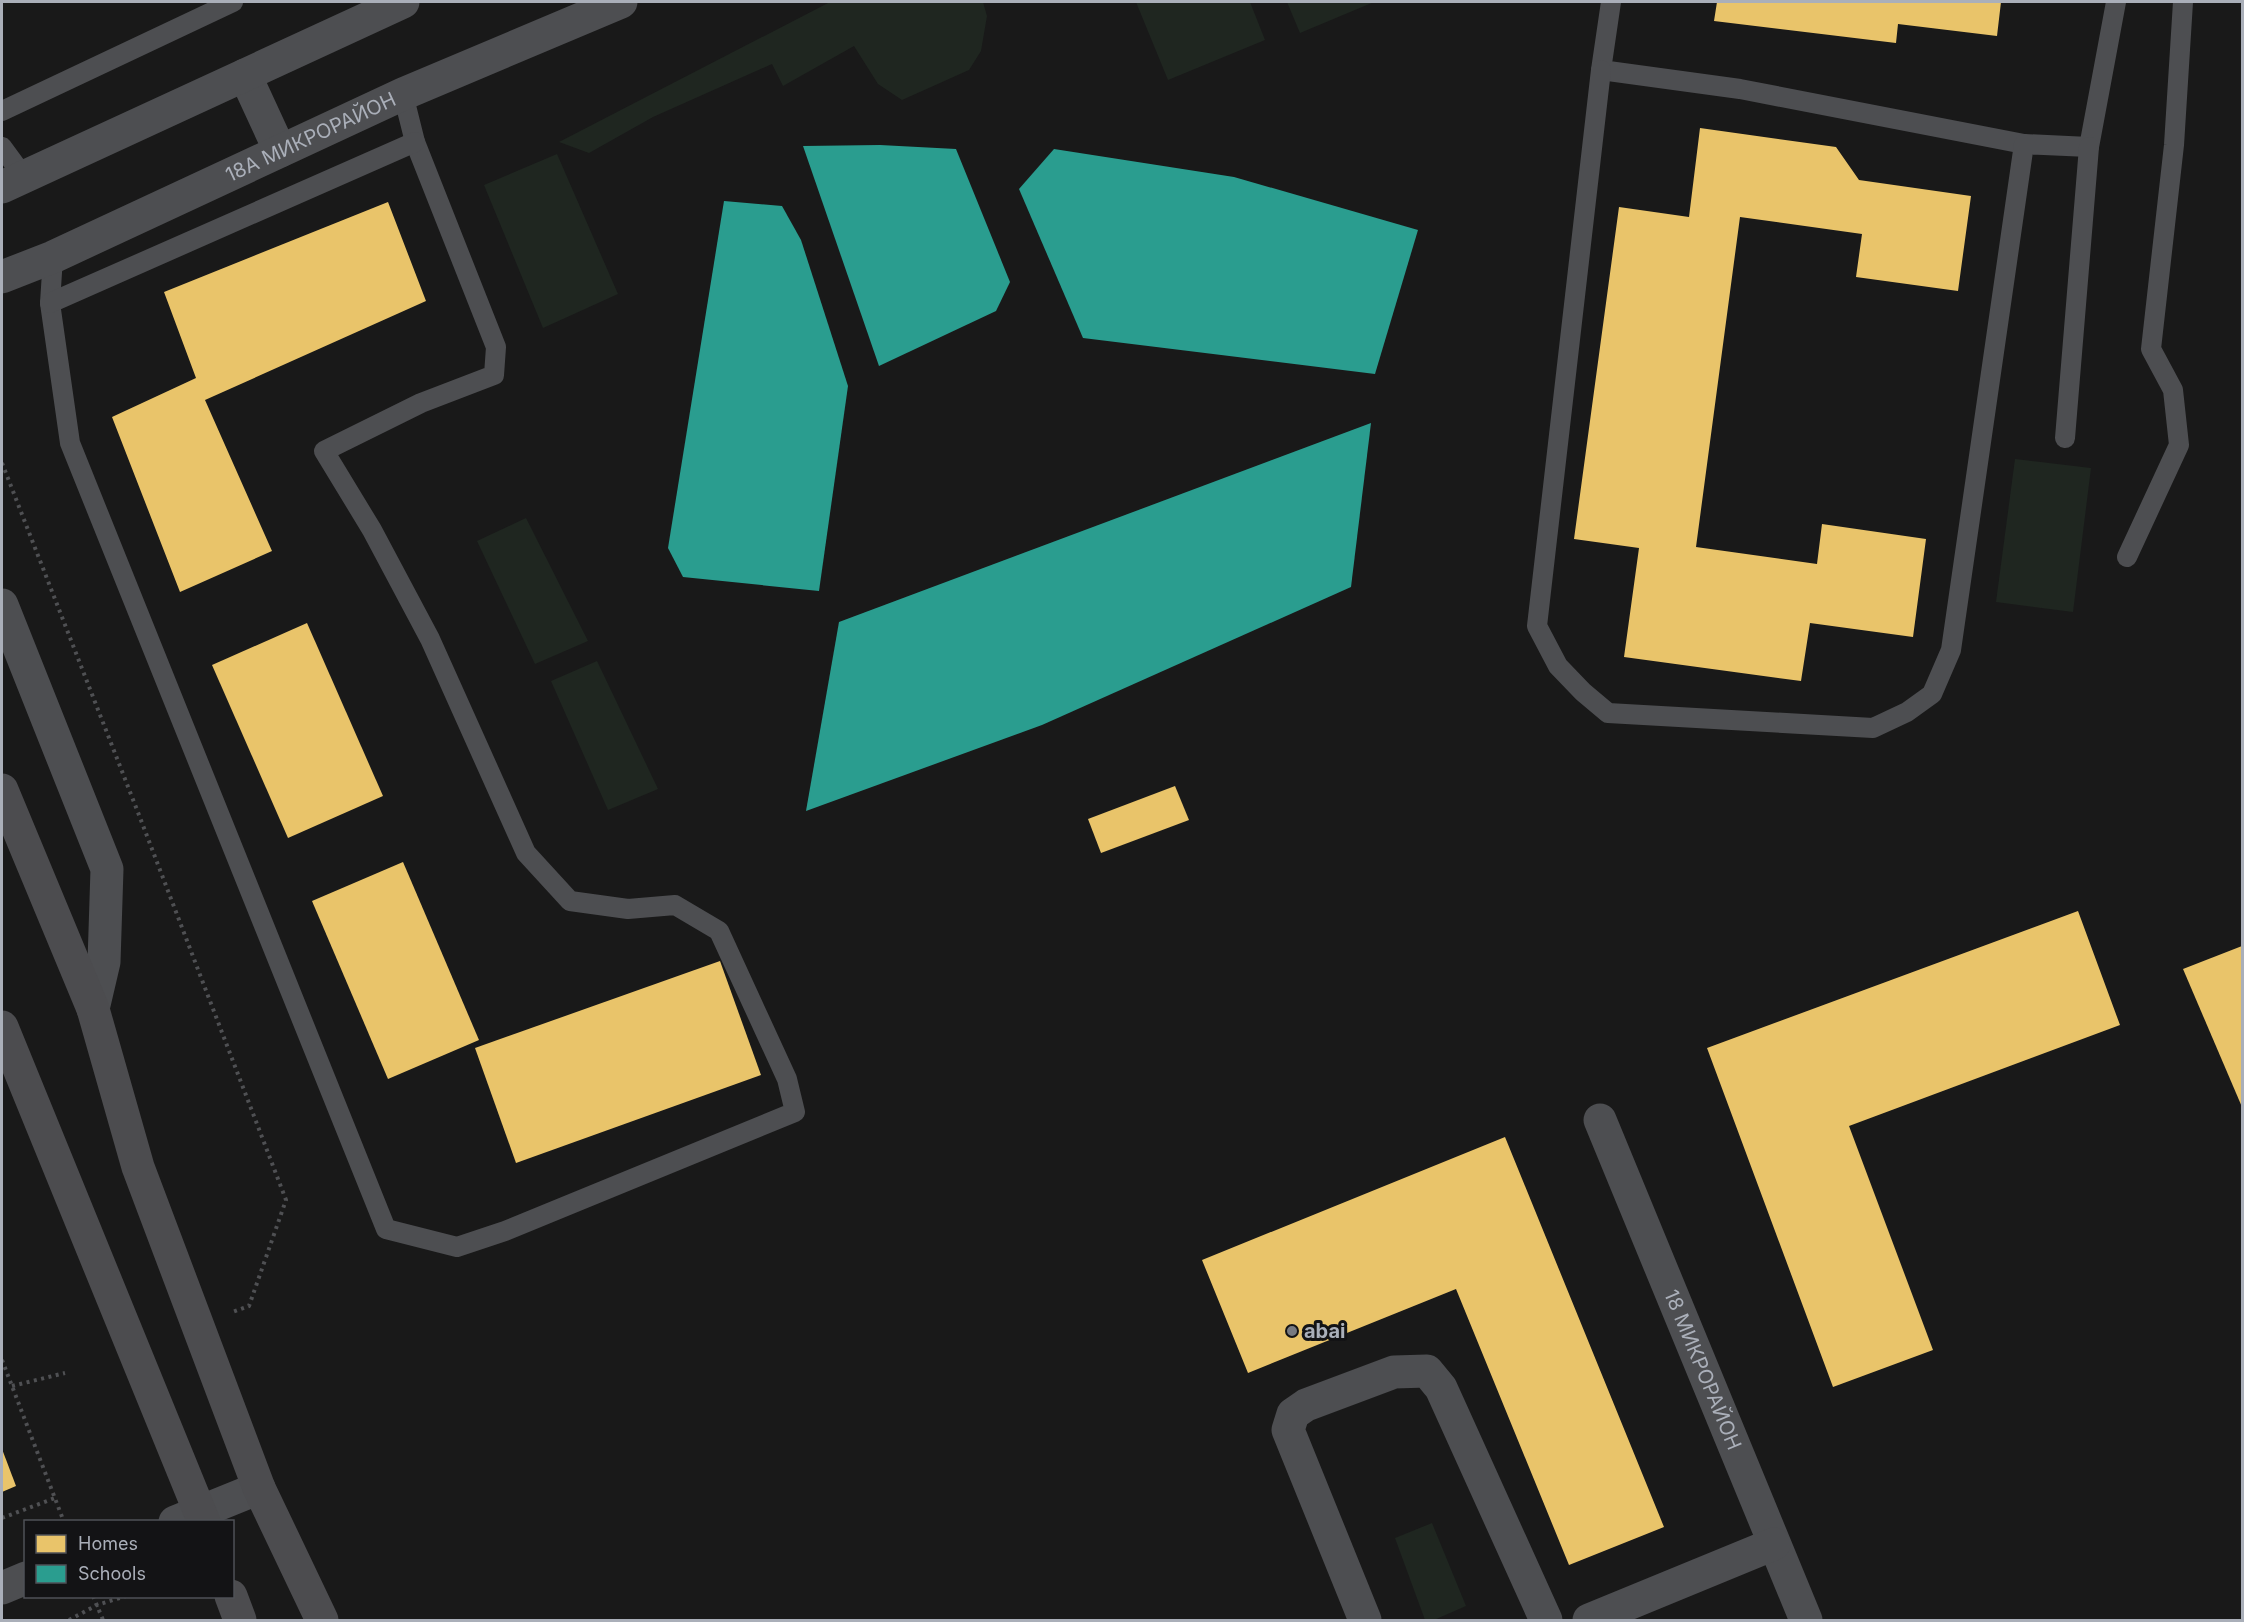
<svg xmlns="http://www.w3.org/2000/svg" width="2244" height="1622" viewBox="0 0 2244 1622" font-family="Inter,sans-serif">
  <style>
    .green { fill: #1f2620 }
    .homes { fill: #e9c46a }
    .schools { fill: #2a9d8f }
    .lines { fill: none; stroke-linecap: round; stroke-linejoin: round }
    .path { stroke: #4f5053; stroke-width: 4; stroke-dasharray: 3 4.5; stroke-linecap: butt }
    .lane { stroke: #4d4e51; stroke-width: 20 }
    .street { stroke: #4d4e51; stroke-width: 33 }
    .secondary { stroke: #4c4c4f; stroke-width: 33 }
    .poi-dot { fill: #777a81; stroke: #131315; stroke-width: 2 }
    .labels { text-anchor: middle; stroke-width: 6; stroke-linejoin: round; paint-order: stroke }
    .street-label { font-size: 20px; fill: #aaafb9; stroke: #131315 }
    .poi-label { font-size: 20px; font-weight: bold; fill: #aaafb9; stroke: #131315; text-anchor: start }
  </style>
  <rect width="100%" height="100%" fill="#191919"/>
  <!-- green -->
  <g class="green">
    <polygon points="830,2 983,2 987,16 981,51 969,70 902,100 878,84 854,46 783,86 772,64 653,117 589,153 559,142"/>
    <polygon points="1136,2 1250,2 1265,40 1168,80"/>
    <polygon points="1287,2 1374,2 1300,33"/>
    <polygon points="557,154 618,294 543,328 484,185"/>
    <polygon points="2015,459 2091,468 2073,612 1996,602"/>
    <polygon points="526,518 588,641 535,664 477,541"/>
    <polygon points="597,661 658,789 608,810 551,681"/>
    <polygon points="1432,1523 1466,1606 1434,1620 1425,1620 1395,1538"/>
  </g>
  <!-- homes -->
  <g class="homes">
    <polygon points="1717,2 2001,2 1997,36 1898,24 1896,43 1714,21"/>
    <polygon points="1700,128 1836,147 1859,180 1971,196 1958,291 1856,277 1862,234 1740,217 1696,547 1817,564 1822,524 1926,539 1913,637 1810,623 1801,681 1624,657 1639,548 1574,539 1619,207 1689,217"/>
    <polygon points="388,202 426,301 205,400 272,551 180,592 112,417 196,378 164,292"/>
    <polygon points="307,623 383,796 288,838 212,665"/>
    <polygon points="1175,786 1189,820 1101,853 1088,819"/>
    <polygon points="403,862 479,1040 388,1079 312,901"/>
    <polygon points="2078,911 2120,1025 1849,1126 1933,1350 1833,1387 1707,1048"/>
    <polygon points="2242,946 2242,1107 2183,969"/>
    <polygon points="720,961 761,1075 516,1163 475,1048"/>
    <polygon points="1505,1137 1664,1527 1569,1565 1456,1289 1248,1373 1202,1260"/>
    <polygon points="2,1449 16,1486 2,1492"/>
  </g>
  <!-- schools -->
  <g class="schools">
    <polygon points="880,145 956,149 1010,282 996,311 879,366 803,146"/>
    <polygon points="1054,149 1234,177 1418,230 1375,374 1083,338 1019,189"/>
    <polygon points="724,201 782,206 801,240 848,386 819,591 683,577 668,548"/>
    <polygon points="1371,423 1351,587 1042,725 806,811 839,622"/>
  </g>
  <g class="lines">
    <!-- path -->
    <g class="path">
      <polyline points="2,463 139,815 286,1200 249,1306 230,1313"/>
      <polyline points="2,1360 64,1522"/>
      <polyline points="12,1386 65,1373"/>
      <polyline points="2,1518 55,1498"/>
      <polyline points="93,1596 103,1620"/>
      <polyline points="69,1620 97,1605 126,1596"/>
    </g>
    <!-- lane -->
    <g class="lane">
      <polyline points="1611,2 1601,70 1740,89 2024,144"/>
      <polyline points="1601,70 1537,626 1558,666 1583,692 1608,713 1873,728 1907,712 1932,694 1951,650 2024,144 2089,147 2116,2"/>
      <polyline points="2,111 233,2"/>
      <polyline points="2,147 24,177"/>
      <polyline points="53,257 50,303 70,443 386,1229 457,1247 505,1231 795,1112 787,1079 719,931 675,905 628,909 570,901 526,853 430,639 372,530 324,451 421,403 494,375 496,347 415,142 403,94"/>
      <polyline points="50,303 415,142"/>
      <polyline points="2065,438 2089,147"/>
      <polyline points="2127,557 2179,445 2173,390 2151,349 2174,145 2183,2"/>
    </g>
    <!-- street -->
    <g class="street">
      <polyline points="245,75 280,151"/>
      <polyline points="2,187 403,2"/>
      <path id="s1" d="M2,277L53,257L403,94L621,2"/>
      <polyline points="2,605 107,869 104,962 93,1009"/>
      <path id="s2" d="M1600,1120L1806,1620"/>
      <polyline points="175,1522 259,1488"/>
      <polyline points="2,1588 26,1578"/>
      <polyline points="1365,1620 1288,1430 1293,1414 1306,1405 1394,1372 1427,1371 1441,1388 1546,1620"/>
      <polyline points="1589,1620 1774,1544"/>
    </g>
    <!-- secondary -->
    <g class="secondary">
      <polyline points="2,790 93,1009 138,1167 259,1488 322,1620"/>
      <polyline points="2,1027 204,1522"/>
      <polyline points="231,1596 240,1620"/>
    </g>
  </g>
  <!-- markers -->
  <circle class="poi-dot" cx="1292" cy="1331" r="6"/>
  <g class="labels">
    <!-- street labels -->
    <g class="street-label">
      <text dy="7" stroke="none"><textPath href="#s1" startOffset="339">18А МИКРОРАЙОН</textPath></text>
      <text dy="7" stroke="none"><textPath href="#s2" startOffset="270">18 МИКРОРАЙОН</textPath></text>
    </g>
    <!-- poi labels -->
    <g class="poi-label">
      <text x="1304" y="1338">abai</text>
    </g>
  </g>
  <!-- border -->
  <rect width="2244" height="1622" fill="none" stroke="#aaafb9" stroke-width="6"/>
  <!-- legend -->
  <rect x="24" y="1520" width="210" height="78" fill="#131315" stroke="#4f5157" stroke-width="1.5"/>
  <rect x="36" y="1535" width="30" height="18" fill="#e9c46a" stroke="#4f5157" stroke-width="1.5"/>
  <text x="78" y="1550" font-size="18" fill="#aaafb9">Homes</text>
  <rect x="36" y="1565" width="30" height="18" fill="#2a9d8f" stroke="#4f5157" stroke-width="1.5"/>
  <text x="78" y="1580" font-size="18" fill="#aaafb9">Schools</text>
</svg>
